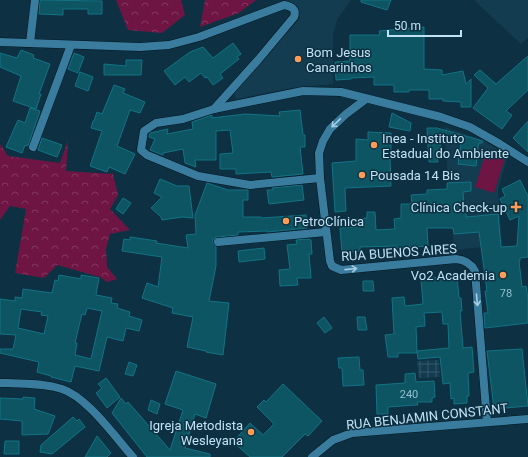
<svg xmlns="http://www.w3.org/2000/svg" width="528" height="457" viewBox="0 0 528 457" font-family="Roboto,sans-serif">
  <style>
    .built { fill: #143c50 }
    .industrial { fill: url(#industrial-grid) }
    .forest { fill: url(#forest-crowns) }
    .green { fill: #6e1544 }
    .building { fill: #0d5562; stroke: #137385; fill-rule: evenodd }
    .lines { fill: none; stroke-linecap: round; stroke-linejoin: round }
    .minor-casing { stroke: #041722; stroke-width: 9 }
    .minor { stroke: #3a7c9e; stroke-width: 8 }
    .oneway { stroke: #a6cee3 }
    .poi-dot { fill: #fe9c57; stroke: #0d3142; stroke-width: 1.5 }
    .labels { text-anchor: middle; stroke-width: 3; stroke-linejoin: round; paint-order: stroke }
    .number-label { font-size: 11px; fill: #94bfd0 }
    .poi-label { font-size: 13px; fill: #c1e2f4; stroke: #0d3142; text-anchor: start }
    .street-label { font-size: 13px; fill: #c1e2f4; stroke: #0d3142 }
  </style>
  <defs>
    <pattern id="industrial-grid" width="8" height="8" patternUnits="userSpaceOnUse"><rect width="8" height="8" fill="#143c50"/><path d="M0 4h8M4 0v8" fill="none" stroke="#34586a"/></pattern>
    <pattern id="forest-crowns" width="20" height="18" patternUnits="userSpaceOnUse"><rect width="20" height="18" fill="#6e1544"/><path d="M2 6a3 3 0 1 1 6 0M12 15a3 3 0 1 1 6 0" fill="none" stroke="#813760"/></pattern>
  </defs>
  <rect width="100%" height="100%" fill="#0d3142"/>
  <!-- built -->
  <g class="built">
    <polygon points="283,0 351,0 337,20 333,35 333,84 291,88 236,99 234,92 300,18 298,7 289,1"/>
    <polygon points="474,0 528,0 528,37 521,44"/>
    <polygon points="444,127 482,140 494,147 507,158 498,190 502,245 454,250"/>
  </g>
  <!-- industrial -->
  <polygon class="industrial" points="439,360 440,377 419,378 417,361"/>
  <!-- forest -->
  <g class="forest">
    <polygon points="116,0 181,0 185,15 162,33 128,30"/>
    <polygon points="205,0 256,0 239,13 200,27"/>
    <polygon points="68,140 66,171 113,174 118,195 110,209 130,230 110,234 106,249 107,267 117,279 107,282 100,277 57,265 44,278 15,273 26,209 10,206 0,220 0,144 8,156 60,163"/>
  </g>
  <!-- green -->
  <polygon class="green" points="486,152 505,158 494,193 475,187"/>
  <!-- building -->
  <g class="building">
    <polygon points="40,0 102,1 102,14 88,14 88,9 63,9 63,15 39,14"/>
    <polygon points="361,0 391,0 387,10 361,2"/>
    <polygon points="424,27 424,69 442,70 442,75 463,71 466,84 471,79 471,107 461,107 461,102 443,101 443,99 429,99 429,90 409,90 409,92 394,92 394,85 374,85 374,77 351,78 351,79 336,80 335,62 350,61 350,35 380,35 379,31"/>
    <polygon points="233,43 241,54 237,57 239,59 220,74 223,78 213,85 207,77 205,78 201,73 189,82 185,77 175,85 164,71 190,52 203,47 213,58"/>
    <polygon points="21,50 34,55 33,58 50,64 39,94 41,94 36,109 13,101 21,76 0,67 0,53 17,58"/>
    <polygon points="74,53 84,57 78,73 68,69"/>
    <polygon points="528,56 528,90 506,111 512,115 502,129 473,108 488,88 474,75 480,70 496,84"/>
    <polygon points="126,60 142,60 141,75 104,75 104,64 126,66"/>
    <polygon points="80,72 93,77 88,91 75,86"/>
    <polygon points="114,85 125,89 123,93 145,102 140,113 130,110 117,146 135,154 125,174 109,167 107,172 90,166 102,131 91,128 93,121 94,121 97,112 102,114"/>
    <polygon points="30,108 40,111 28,146 25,145 22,153 6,147 18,120 25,123"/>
    <polygon points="300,110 303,135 305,135 305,147 300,147 303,174 272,177 271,172 236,174 236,169 220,169 220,154 233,153 230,130 216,131 216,160 195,160 196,167 185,163 183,149 163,153 163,155 150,150 155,139 149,137 150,133 168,129 167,134 193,129 192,122 212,115 212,118 245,114 280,116 279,112"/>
    <polygon points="392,113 411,123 410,131 389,127"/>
    <polygon points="528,121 528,152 513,138"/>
    <polygon points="427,128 437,128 483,141 482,143 479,143 478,146 476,166 458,164 461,143 440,143 441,156 437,156 438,162 429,162"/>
    <polygon points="368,132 391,133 391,159 390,159 391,186 345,188 346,211 335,212 332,163 356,161 356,139 368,140"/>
    <polygon points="42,138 62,145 57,157 38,150"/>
    <polygon points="160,179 177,186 189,186 193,218 183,217 162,220 161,217 151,208 162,197 154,193"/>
    <polygon points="520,180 528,196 528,257 520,258 520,261 519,261 522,287 526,286 528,299 528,323 485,328 484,313 488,313 485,291 487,291 479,232 454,234 453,228 427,228 428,246 396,248 396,246 360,247 360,251 342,253 340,228 356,227 356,219 367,218 367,212 375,212 376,230 395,229 394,219 401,218 401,204 412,204 411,195 427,194 427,190 447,189 447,183 471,182 471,191 463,192 464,209 466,209 466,217 498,214 501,247 517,246 519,216 510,220 500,199 505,196 502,189"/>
    <polygon points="207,183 228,190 248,190 248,200 243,200 243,217 261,217 261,218 306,215 307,228 267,232 267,231 238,232 238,235 217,237 213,239 213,243 216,247 216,266 209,301 229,303 223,355 206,352 206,351 187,347 193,317 172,313 173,308 142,298 147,283 158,287 162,257 122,251 124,239 130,240 130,237 157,241 156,243 188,248 186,235 196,234 195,215"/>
    <polygon points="302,185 304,200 269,204 267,190 273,190 272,188"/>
    <polygon points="123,198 131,203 123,214 116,209"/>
    <polygon points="307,239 311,240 312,254 309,254 311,278 297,278 298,285 280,286 279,270 290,269 287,245 297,244 296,240"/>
    <polygon points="264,248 265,259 239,262 238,251"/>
    <path d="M59,275L81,279V275L99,278L96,295L112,298L111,303L118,304L117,308L130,312L129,316L142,320L139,331L126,328L123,341L107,337L99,371L75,366L71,382L51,377V376L37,372L39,362L0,353V349H13L16,335L0,334V299L15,301V297L22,298L23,289L52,293L55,280L58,281ZM87,308L102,311L91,359L75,355L77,343H75L79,326L82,314L85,315ZM21,309L42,312L41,315L48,316L44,334L18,328Z"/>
    <polygon points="457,276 459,298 461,298 462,311 460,311 463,348 472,347 474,372 468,373 469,396 467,396 467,403 454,404 454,398 451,399 450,383 443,384 440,357 418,359 417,351 449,348 448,324 443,324 442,312 424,313 425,326 416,327 417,353 398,353 398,357 388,357 385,335 394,334 392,298 404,297 405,306 423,304 421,279"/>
    <polygon points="363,281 373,281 374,291 363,291"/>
    <polygon points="324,317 332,328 325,333 317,323"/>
    <polygon points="357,317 365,317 367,330 358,330"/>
    <polygon points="522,349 528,406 494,409 487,351"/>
    <polygon points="359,357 360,370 363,370 364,385 343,386 342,368 339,368 338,358"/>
    <polygon points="129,362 137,365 133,376 125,374"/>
    <polygon points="176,371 216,384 206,418 195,414 185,448 210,454 210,457 147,457 112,413 121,398 126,404 128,402 170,450 183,410 165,404"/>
    <polygon points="415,373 416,382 434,381 435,397 432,398 432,402 417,402 418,405 416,405 388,407 388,414 377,414 376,385 405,383 405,374"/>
    <polygon points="106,378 120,397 107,408 96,393 102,388 98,384"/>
    <polygon points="283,384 322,421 308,436 305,434 282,457 250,457 233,442 250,423 263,435 274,424 257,407 264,400 266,402"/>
    <polygon points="23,397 35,398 34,409 55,416 48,434 22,435 22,421 0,419 0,398 23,399"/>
    <polygon points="151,400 160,404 157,414 148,410"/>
    <polygon points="73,417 77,421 79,419 85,427 52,454 40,452 41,445"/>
    <polygon points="97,436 111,453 107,457 85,457"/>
    <polygon points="5,441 19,441 19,454 4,454"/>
  </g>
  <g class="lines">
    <defs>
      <g id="minor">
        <path d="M0,42L140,47L169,45L199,37L284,5C291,6 297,9 294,17L258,60L214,109"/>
        <polyline points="30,43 35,0"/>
        <path d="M366,99L346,114L330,129L323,141L319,153L320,178L330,261L332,266L341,270L456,259C465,260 471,263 475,271L487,422"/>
        <polyline points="33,147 71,45"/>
        <polyline points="320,178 250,185 198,176 147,155 141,150 144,131 156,123 183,119 214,109 303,91 341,92 441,117 470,127 500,144 528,162"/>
        <polyline points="218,242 326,232"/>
        <path d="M0,383H7C25,384 44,383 62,389C87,397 115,437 133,457"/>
        <polyline points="312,457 333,440 352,433 528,419"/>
      </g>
    </defs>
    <!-- minor casing -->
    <use href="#minor" class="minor-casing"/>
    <!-- minor -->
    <use href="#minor" class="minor"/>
  </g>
  <!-- one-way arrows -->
  <defs><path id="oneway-shaft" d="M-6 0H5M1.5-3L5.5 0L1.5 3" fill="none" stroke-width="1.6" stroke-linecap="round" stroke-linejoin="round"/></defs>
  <g class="oneway">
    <use href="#oneway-shaft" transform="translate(336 123) rotate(136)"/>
    <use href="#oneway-shaft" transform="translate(351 269) rotate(-6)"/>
    <use href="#oneway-shaft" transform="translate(477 300) rotate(85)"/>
  </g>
  <!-- markers -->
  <g class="poi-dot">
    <circle cx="298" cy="59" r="4"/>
    <circle cx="374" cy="145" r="4"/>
    <circle cx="362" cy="175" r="4"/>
    <path d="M514 201h4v4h4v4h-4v4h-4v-4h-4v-4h4z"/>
    <circle cx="286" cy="221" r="4"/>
    <circle cx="503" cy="275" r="4"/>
    <circle cx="251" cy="432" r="4"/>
  </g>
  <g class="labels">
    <!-- number labels -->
    <g class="number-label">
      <text x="506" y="297">78</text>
      <text x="409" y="398">240</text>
    </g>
    <!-- poi labels -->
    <g class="poi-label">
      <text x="306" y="57">Bom Jesus<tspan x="306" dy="15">Canarinhos</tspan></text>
      <text x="382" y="143">Inea - Instituto<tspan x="382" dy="15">Estadual do Ambiente</tspan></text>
      <text x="370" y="180">Pousada 14 Bis</text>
      <text x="507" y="212" text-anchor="end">Clínica Check-up</text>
      <text x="294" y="226">PetroClínica</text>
      <text x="495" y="280" text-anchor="end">Vo2 Academia</text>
      <text x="243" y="430" text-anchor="end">Igreja Metodista<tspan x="243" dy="15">Wesleyana</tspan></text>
    </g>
    <!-- street labels -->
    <g class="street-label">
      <text transform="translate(399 252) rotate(-4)" y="5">RUA BUENOS AIRES</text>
      <text transform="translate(427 416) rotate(-6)" y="5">RUA BENJAMIN CONSTANT</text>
    </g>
  </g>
  <!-- scale -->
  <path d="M388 30v6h73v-6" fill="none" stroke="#c1e2f4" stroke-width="2"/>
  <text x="394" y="30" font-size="12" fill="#c1e2f4" stroke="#0d3142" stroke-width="3" paint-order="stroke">50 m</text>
</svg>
